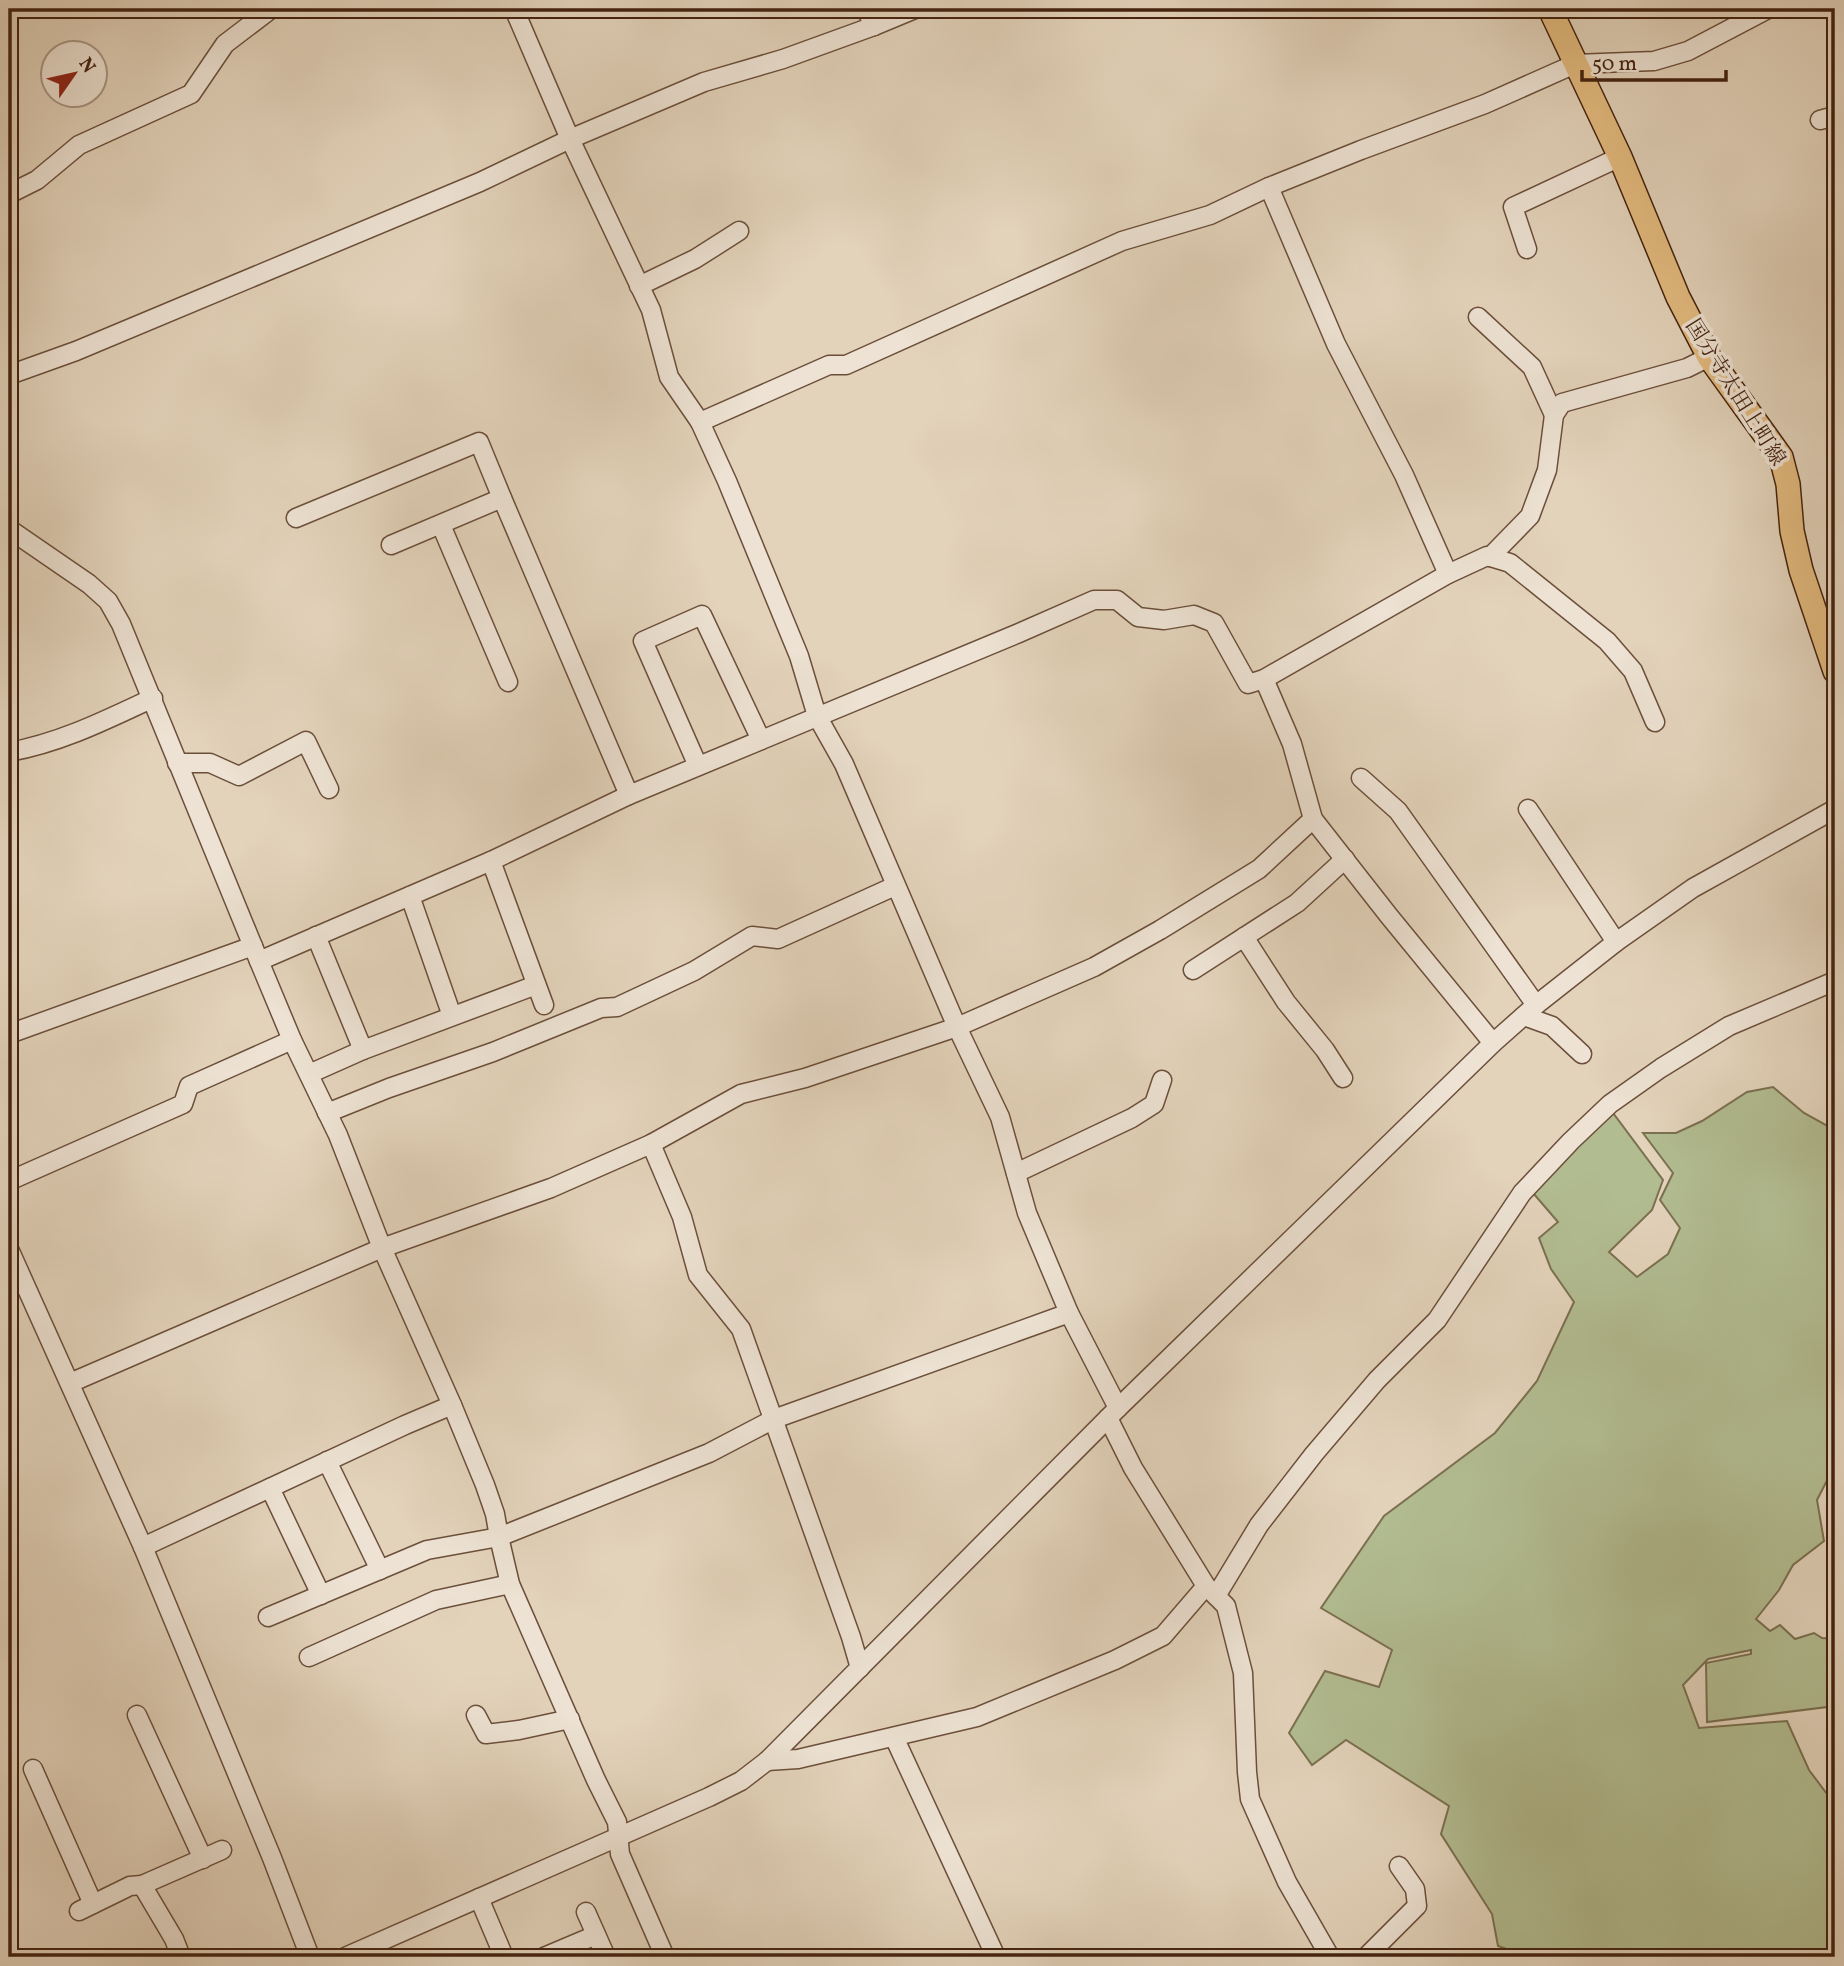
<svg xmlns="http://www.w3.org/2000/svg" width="1844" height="1966" viewBox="0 0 1844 1966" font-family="Vollkorn,'Noto Serif JP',serif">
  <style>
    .green { fill: #b2bc91; stroke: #7b7050; stroke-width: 2 }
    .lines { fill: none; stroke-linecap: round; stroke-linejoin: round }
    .minor-casing { stroke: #6c4f3b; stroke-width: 21 }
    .major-casing { stroke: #442310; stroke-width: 26 }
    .minor { stroke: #ede2d3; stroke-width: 18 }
    .major { stroke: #e2ba7e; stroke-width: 23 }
    .labels { text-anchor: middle; stroke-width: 7; stroke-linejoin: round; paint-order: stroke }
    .street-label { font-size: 21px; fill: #442310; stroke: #ede2d3 }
  </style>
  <rect width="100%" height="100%" fill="#e3d3bb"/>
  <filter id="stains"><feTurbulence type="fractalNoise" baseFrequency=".00286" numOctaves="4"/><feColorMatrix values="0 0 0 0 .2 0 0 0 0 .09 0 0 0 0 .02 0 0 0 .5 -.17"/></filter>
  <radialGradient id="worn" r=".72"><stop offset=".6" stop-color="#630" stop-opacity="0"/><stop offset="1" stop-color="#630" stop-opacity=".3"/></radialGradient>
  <!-- green -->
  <polygon class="green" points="1773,1087 1804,1113 1835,1130 1835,1340 1832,1344 1835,1349 1835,1465 1817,1500 1824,1541 1793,1565 1779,1590 1756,1619 1770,1631 1780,1625 1795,1639 1814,1633 1822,1638 1835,1639 1835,1706 1707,1722 1706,1663 1751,1654 1751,1650 1708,1659 1683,1685 1699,1728 1787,1721 1809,1770 1833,1802 1835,1803 1835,1957 1649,1957 1641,1951 1633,1957 1529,1957 1498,1946 1492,1914 1441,1834 1449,1806 1346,1740 1312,1765 1289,1733 1325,1671 1379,1687 1392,1650 1321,1608 1384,1516 1495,1433 1537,1381 1574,1302 1551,1269 1539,1238 1558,1222 1533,1193 1584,1137 1613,1113 1663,1180 1652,1210 1609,1252 1637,1277 1668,1254 1680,1228 1660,1200 1673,1173 1643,1133 1676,1133 1702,1121 1747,1092"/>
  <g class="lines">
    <defs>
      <g id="minor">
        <polyline points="514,9 570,139 651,310 669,377 700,422 727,481 799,656 817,716 844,764 957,1027 1000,1117 1027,1213 1069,1313 1118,1408"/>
        <polyline points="866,9 874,26"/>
        <polyline points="1820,120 1835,116"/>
        <polyline points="1269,187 1336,344 1404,475 1448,574"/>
        <polyline points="9,194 37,180 79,145 191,94 225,44 271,9"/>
        <polyline points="1527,249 1513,207 1620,157"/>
        <polyline points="639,286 695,259 739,231"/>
        <polyline points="1478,317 1532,367 1554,415"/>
        <polyline points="9,375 76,351 480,182 570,139 704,82 783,59 874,26 915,9"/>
        <polyline points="700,422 829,365 846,365 1122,241 1210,215 1269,187 1361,150 1485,104 1575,64 1654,61 1688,51 1768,9"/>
        <polyline points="296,518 479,442 502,498"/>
        <polyline points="441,525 508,682"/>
        <polyline points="9,529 89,584 108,601 121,624 259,961 292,1040 338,1135 382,1248 452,1405 485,1485 495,1514 499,1537 510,1584 596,1780 617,1822 620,1854 665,1957"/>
        <polyline points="391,545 502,498 629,795"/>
        <polyline points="1490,557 1530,516 1547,470 1554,415 1562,403 1687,368 1709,357"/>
        <polyline points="1264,679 1292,744 1313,819 1389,916 1493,1043"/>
        <path d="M9,752C60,743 106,720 153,698"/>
        <polyline points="177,763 210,763 239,776 306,741 329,789"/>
        <polyline points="698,766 643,641 702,615 761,740"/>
        <polyline points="1361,778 1398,811 1536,1005"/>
        <polyline points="1528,809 1616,942"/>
        <polyline points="491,861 544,1005"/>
        <polyline points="410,896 452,1016"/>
        <polyline points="316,936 363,1050"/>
        <polyline points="1244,937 1286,1002 1325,1050 1343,1078"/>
        <polyline points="259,961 491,861 629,795 1019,633 1094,600 1117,600 1138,617 1164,620 1194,615 1214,623 1248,684 1264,679 1448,574 1487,556 1510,563 1607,641 1633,671 1655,722"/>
        <polyline points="1193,970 1297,903 1345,859"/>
        <polyline points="1524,1016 1552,1026 1582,1054"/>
        <polyline points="9,1034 253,946"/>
        <polyline points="309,1074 363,1050 536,985"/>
        <polyline points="327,1113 389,1088 493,1052 601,1008 617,1007 694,971 752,936 778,939 895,886"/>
        <polyline points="651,1144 682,1217 698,1275 741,1329 851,1637 860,1668"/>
        <polyline points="1016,1173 1132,1118 1154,1104 1162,1080"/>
        <polyline points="9,1181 183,1104 189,1086 292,1040"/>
        <polyline points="9,1249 143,1547 272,1858 310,1957"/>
        <polyline points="70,1383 382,1248 551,1188 651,1144 741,1094 805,1078 957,1027 1094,967 1160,930 1259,869 1313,819"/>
        <polyline points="1108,1418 1133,1468 1206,1586 1226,1606 1243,1673 1247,1772 1250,1799 1287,1882 1330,1957"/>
        <polyline points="327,1461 380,1570"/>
        <polyline points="270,1488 321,1595"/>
        <polyline points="143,1547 405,1425 452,1405"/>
        <polyline points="1216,1596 1259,1525 1314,1454 1377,1380 1437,1320 1522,1193 1571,1141 1610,1104 1661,1068 1729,1026 1835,981"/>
        <polyline points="268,1617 427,1550 499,1537 709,1453 774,1419 1069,1313"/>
        <polyline points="309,1657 436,1600 510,1584"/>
        <polyline points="137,1715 203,1859"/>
        <polyline points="476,1715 486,1734 519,1730 570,1719"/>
        <polyline points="894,1737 996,1957"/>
        <polyline points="767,1761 798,1759 977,1717 1115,1660 1163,1636 1206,1586"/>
        <polyline points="33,1769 93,1904"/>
        <polyline points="142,1885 174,1939 181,1957"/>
        <polyline points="479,1898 504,1957"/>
        <polyline points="79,1911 130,1886 142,1885 222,1850"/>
        <polyline points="586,1912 606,1957"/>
        <polyline points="345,1957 709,1797 741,1781 767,1761 1118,1408 1493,1043 1536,1005 1616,942 1693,888 1835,809"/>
        <polyline points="544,1957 596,1935"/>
        <polyline points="1366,1957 1417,1906 1415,1889 1399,1866"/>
      </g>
      <polyline id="major" points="1550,9 1620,157 1678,297 1709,357 1781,457 1788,484 1792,531 1801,570 1835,671"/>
    </defs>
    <!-- minor casing -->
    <use href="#minor" class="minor-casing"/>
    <!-- major casing -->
    <use href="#major" class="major-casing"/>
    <!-- minor -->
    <use href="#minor" class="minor"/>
    <!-- major -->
    <use href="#major" class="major"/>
  </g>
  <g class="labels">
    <!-- street labels -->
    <g class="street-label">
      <text transform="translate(1736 392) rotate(58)" y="7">国分寺太田上町線</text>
    </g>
  </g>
  <!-- margin -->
  <rect width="1844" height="1966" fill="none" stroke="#e3d3bb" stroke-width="35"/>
  <rect x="10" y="10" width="1823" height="1945" fill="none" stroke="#442310" stroke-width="3.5"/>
  <rect x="18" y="18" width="1809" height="1931" fill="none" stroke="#442310" stroke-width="2"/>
  <!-- north arrow -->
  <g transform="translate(74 74) rotate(56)"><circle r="33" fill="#ede2d3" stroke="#a99685" stroke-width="2"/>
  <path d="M0-5L12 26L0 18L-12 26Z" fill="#8f2418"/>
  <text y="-10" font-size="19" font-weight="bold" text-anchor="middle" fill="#442310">N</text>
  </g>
  <!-- scale -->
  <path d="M1582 70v10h144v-10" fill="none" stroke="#442310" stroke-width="3.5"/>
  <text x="1592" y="70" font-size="21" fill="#442310" stroke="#ede2d3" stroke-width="5" paint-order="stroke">50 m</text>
  <rect width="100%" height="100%" filter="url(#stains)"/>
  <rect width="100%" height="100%" fill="url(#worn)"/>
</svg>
